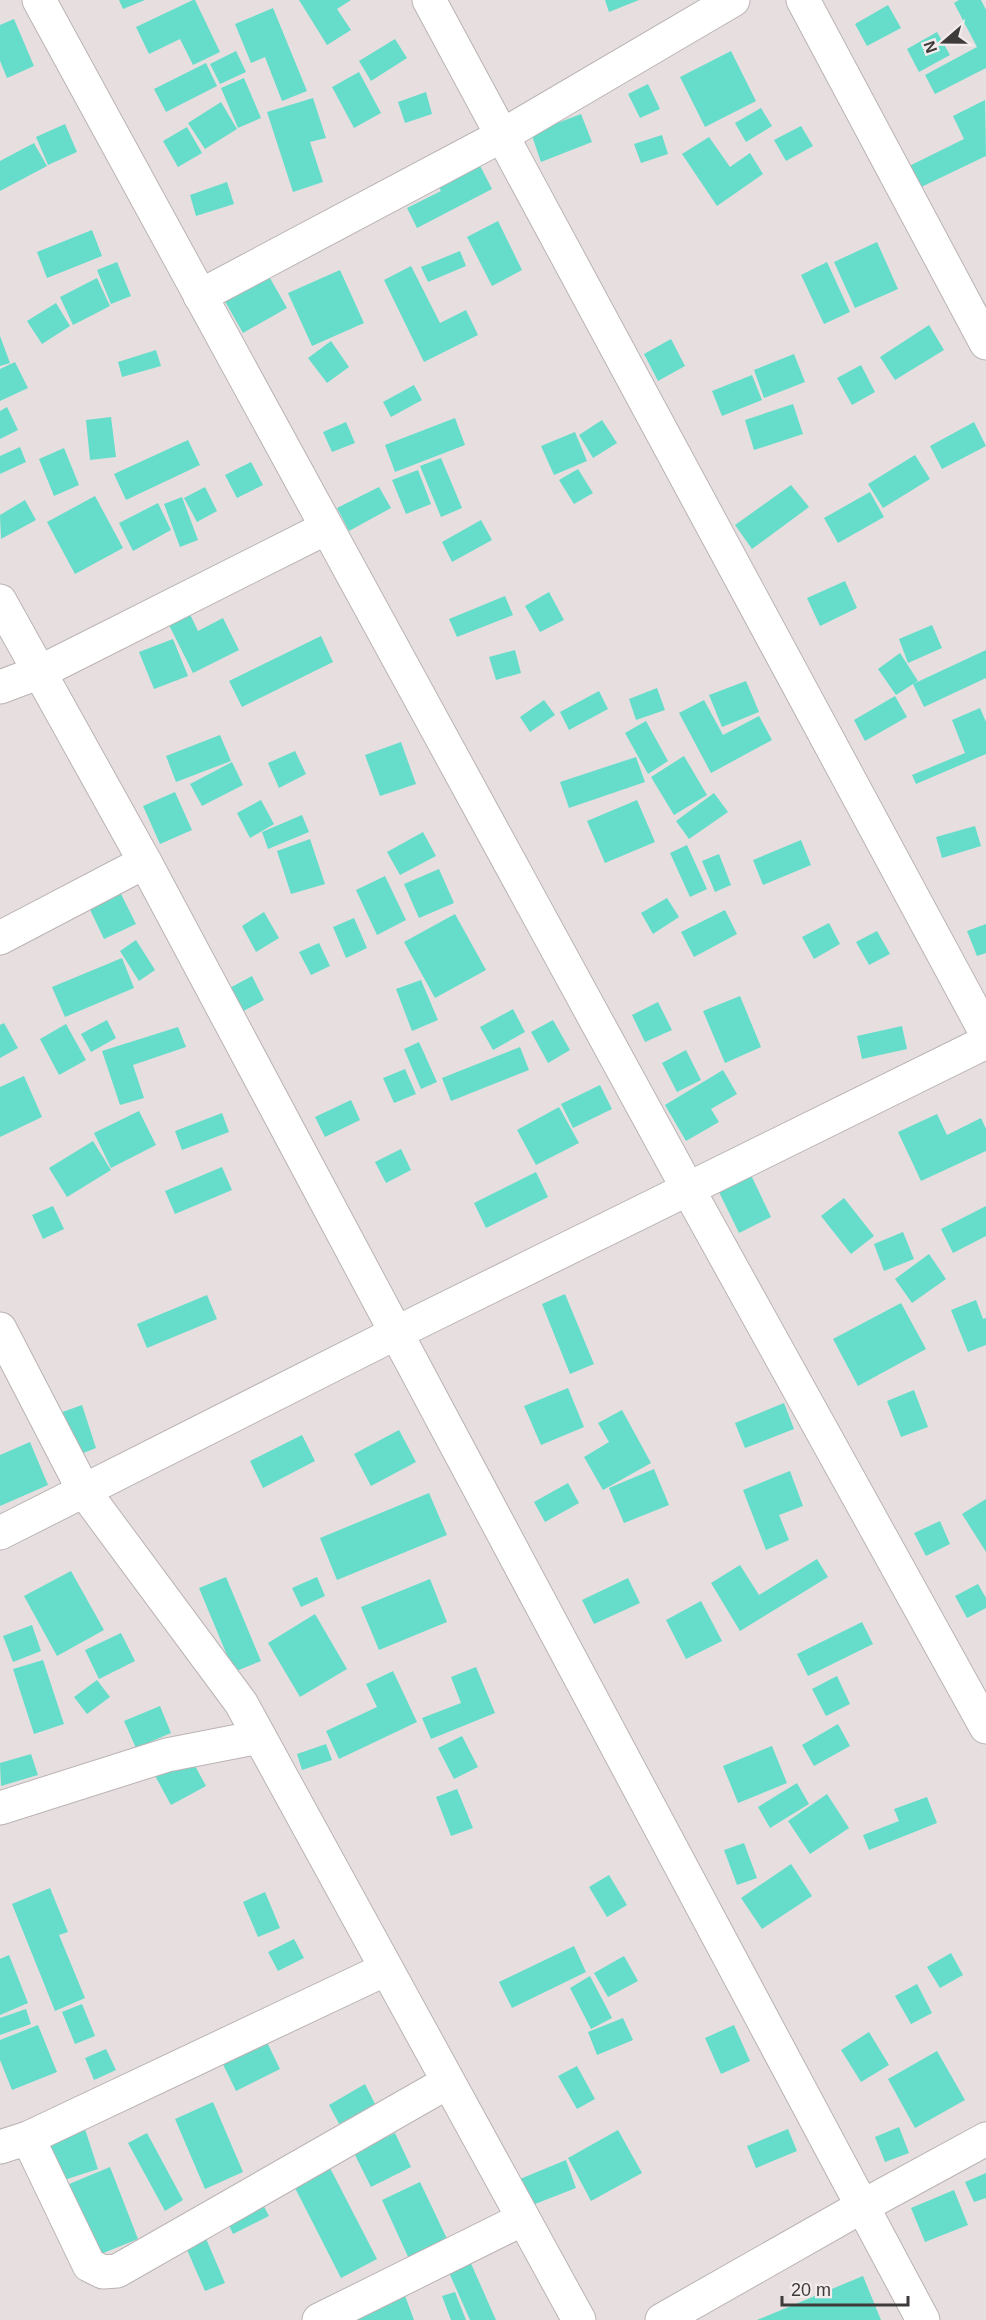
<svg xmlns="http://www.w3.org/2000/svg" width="986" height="2320" viewBox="0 0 986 2320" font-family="Arial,sans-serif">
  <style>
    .building { fill: #65ddca }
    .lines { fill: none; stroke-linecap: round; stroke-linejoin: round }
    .minor-casing { stroke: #bbb3b3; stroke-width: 35 }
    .minor { stroke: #fff; stroke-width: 33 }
  </style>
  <rect width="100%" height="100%" fill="#e7dfdf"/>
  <!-- building -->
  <g class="building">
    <polygon points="119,0 145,0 123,9"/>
    <polygon points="193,0 195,0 220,52 193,65 180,39 149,54 136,27"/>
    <polygon points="299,0 351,0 337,9 351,30 327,45"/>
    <polygon points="605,0 639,0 609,12"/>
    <polygon points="959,0 981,0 986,10 986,68 935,94 925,75 977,47 954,3"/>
    <polygon points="888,5 901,28 867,46 855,24"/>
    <polygon points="273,8 307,91 282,101 265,57 251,63 235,24"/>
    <polygon points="14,19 34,66 7,78 0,61 0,25"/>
    <polygon points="937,32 950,55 919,72 907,49"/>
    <polygon points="395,39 407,58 371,81 359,61"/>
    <polygon points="236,51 246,72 220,84 210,64"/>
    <polygon points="731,51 756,101 705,127 680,77"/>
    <polygon points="206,63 217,86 166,112 154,89"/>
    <polygon points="359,72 381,113 354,128 332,87"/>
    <polygon points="244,78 261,118 238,128 221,88"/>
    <polygon points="648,84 660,109 640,118 628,94"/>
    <polygon points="426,92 432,114 405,123 398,102"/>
    <polygon points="313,98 326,138 310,142 323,182 293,192 267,112"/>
    <polygon points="985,100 986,156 913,191 903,169 964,139 953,116"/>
    <polygon points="221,102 237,129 205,149 188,123"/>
    <polygon points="761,108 772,126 746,142 735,123"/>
    <polygon points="581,114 592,142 541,162 531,133"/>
    <polygon points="65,124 77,152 48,165 36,137"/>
    <polygon points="801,126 813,146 786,161 774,140"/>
    <polygon points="187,127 202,153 178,167 163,141"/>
    <polygon points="662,135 668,154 641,163 634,144"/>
    <polygon points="709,137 730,167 750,153 763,174 717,206 682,154"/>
    <polygon points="34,143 47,166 0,191 0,161"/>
    <polygon points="473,152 492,189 417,228 407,208 441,191 431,174"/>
    <polygon points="227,182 234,204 196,216 190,195"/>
    <polygon points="498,221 522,270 492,286 467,237"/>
    <polygon points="92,230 102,256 47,278 37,252"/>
    <polygon points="877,242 898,289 855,308 834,262"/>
    <polygon points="460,251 466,266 428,282 421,267"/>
    <polygon points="117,262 131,296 111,304 97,270"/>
    <polygon points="827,262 850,312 824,324 801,275"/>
    <polygon points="411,266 440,323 466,310 478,335 424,362 384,280"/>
    <polygon points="340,270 364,323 312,346 288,293"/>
    <polygon points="266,271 287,308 243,333 222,296"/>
    <polygon points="97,278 110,306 73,325 60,297"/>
    <polygon points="56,303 70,326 42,344 27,321"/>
    <polygon points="929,325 944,350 895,380 880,357"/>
    <polygon points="0,336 10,363 0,366"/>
    <polygon points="671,339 685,366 658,381 644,354"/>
    <polygon points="331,341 349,367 327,383 308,358"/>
    <polygon points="156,350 161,366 122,377 118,362"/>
    <polygon points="794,354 805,382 764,398 754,370"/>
    <polygon points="15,362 28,388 0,401 0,369"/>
    <polygon points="861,365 875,392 852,405 837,378"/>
    <polygon points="752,375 762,400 722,416 712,391"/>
    <polygon points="414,385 422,400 391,417 383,402"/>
    <polygon points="793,404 803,434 754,450 745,420"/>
    <polygon points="7,407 18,430 0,439 0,411"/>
    <polygon points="111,417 116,457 90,460 86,420"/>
    <polygon points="455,418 465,445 395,472 385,445"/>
    <polygon points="602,420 617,443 593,458 579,435"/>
    <polygon points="346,422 355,443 332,452 323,432"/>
    <polygon points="974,422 986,446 942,469 930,446"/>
    <polygon points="575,432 587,461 554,475 541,446"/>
    <polygon points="188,440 200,465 126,500 114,474"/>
    <polygon points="20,447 26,462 0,474 0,456"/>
    <polygon points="64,448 79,485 54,496 39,459"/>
    <polygon points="915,455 930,479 883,508 868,484"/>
    <polygon points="441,458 462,508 441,517 420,466"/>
    <polygon points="251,462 263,485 237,498 225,475"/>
    <polygon points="578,469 593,493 574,504 559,480"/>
    <polygon points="418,470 431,504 406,514 392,480"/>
    <polygon points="791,485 809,507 752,549 735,525"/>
    <polygon points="205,487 217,511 197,522 184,498"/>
    <polygon points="379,487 391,508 349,531 337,508"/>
    <polygon points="870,492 884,517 838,543 824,518"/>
    <polygon points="95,496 123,548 75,574 47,522"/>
    <polygon points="182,497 198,540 180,547 164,504"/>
    <polygon points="25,500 36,520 1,539 0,515"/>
    <polygon points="158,503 171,530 133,551 119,523"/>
    <polygon points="481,520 492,540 452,562 442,542"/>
    <polygon points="845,581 857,608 820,626 807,598"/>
    <polygon points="549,592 564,620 540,632 525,606"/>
    <polygon points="505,596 513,615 457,637 449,619"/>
    <polygon points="187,608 198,631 223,618 239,650 193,673 166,619"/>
    <polygon points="932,625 942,648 908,663 899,639"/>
    <polygon points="321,636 333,662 242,707 229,681"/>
    <polygon points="173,639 188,676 154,689 139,652"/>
    <polygon points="515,650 521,673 496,680 489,657"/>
    <polygon points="986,650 986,678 924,707 913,684 896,695 878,669 900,653 918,681 913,684"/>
    <polygon points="746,681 759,712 722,727 709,695"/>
    <polygon points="657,688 665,710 636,720 629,699"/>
    <polygon points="599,691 608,709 569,730 560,712"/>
    <polygon points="895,696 907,717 865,741 854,720"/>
    <polygon points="544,700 555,715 530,732 520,717"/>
    <polygon points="704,700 723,735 759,716 772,740 711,773 679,713"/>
    <polygon points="980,708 986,722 986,754 916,784 912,775 965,753 952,720"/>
    <polygon points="646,721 668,761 648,774 625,733"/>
    <polygon points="220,735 231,761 176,782 166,756"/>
    <polygon points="401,742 416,784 380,796 365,755"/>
    <polygon points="295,751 306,774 279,788 268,763"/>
    <polygon points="684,756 707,795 674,815 651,777"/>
    <polygon points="636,757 645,782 569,808 560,782"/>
    <polygon points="232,762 243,785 202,806 190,784"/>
    <polygon points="175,792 192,830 160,844 143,806"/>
    <polygon points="714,793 728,812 689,839 676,821"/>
    <polygon points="261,800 274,824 250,838 237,813"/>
    <polygon points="637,800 655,842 605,863 587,821"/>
    <polygon points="302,815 309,832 268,849 262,832"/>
    <polygon points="975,826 981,846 942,858 936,837"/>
    <polygon points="423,832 436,856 400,875 387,852"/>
    <polygon points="310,839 325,884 291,894 277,851"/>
    <polygon points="801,840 811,865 763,885 753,860"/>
    <polygon points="687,845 707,889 690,897 670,853"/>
    <polygon points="719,854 731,885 715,892 702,861"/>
    <polygon points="439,869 454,903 419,918 404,884"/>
    <polygon points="385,876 406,920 377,935 356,890"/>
    <polygon points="116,884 136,924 104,939 85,899"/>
    <polygon points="667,898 679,917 653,934 641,913"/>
    <polygon points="725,910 737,934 694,957 681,932"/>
    <polygon points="264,912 279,938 256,952 242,926"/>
    <polygon points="455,914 486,970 435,998 404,942"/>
    <polygon points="354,918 367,948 346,958 333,927"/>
    <polygon points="829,923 840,944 814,959 802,937"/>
    <polygon points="986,924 986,953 977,956 967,931"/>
    <polygon points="877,931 890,954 869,965 856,942"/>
    <polygon points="136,940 155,970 139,981 120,951"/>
    <polygon points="319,943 330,966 311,975 299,952"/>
    <polygon points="122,958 134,988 65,1017 52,987"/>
    <polygon points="252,976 264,1000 238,1014 226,990"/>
    <polygon points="421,980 438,1020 412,1031 396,989"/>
    <polygon points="740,996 761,1047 725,1063 703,1011"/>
    <polygon points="658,1002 672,1030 645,1042 632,1015"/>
    <polygon points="513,1009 525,1032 493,1050 480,1027"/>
    <polygon points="107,1020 116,1038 91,1052 81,1034"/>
    <polygon points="553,1020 570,1050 548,1063 531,1032"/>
    <polygon points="4,1023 18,1048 0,1058 0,1025"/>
    <polygon points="66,1024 86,1060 59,1075 40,1039"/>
    <polygon points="902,1026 907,1049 862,1059 857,1036"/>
    <polygon points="178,1027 186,1047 133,1065 144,1098 120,1105 102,1051"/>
    <polygon points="419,1042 437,1082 421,1089 404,1049"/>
    <polygon points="520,1047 529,1070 451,1101 442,1078"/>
    <polygon points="686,1050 701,1080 677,1092 662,1063"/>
    <polygon points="405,1069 416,1094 394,1103 383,1078"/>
    <polygon points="723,1070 737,1094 711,1109 719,1122 686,1141 665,1105"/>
    <polygon points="24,1076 42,1117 0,1137 0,1087"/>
    <polygon points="600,1085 612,1109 573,1128 561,1104"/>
    <polygon points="351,1100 360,1120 325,1137 315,1117"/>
    <polygon points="559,1107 579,1143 536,1165 517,1130"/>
    <polygon points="139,1111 156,1145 111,1168 94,1133"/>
    <polygon points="222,1113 229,1132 182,1150 175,1131"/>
    <polygon points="937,1114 947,1135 981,1118 986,1129 986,1151 921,1181 898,1132"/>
    <polygon points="93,1141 111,1170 67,1197 49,1168"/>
    <polygon points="401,1149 411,1170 386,1183 375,1162"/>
    <polygon points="222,1167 232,1190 175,1214 165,1191"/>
    <polygon points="536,1172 548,1197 486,1228 474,1203"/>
    <polygon points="750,1173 771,1217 739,1233 717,1188"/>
    <polygon points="844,1198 874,1236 851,1254 821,1216"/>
    <polygon points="53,1206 64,1229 43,1239 32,1215"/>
    <polygon points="986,1206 986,1236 953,1253 941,1229"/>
    <polygon points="903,1232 914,1259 884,1271 874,1244"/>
    <polygon points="929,1254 946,1279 912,1303 895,1279"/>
    <polygon points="565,1294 594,1364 570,1374 542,1304"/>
    <polygon points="207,1295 217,1319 147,1348 137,1324"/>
    <polygon points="976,1300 983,1319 986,1318 986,1345 968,1352 951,1310"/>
    <polygon points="901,1303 926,1349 858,1386 833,1339"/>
    <polygon points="568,1388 584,1427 541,1445 524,1406"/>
    <polygon points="914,1390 928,1427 901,1437 887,1401"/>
    <polygon points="784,1403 794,1429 745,1448 735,1423"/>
    <polygon points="82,1405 96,1448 68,1459 54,1415"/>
    <polygon points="622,1410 651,1463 603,1490 584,1457 609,1442 598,1423"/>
    <polygon points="399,1430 416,1462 371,1486 354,1454"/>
    <polygon points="302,1435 315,1461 263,1488 250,1461"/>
    <polygon points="30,1442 48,1485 0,1506 0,1455"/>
    <polygon points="654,1469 669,1505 624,1523 609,1488"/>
    <polygon points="790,1471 803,1506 779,1515 789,1540 766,1550 743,1490"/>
    <polygon points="568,1483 579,1503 545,1522 534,1502"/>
    <polygon points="429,1493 447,1535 337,1580 320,1538"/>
    <polygon points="986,1499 986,1552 962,1514"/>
    <polygon points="940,1521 950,1544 926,1556 914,1533"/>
    <polygon points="817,1559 828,1577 740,1631 711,1583 740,1565 759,1595"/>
    <polygon points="71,1571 104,1630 57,1656 24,1596"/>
    <polygon points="226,1577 261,1661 234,1672 199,1588"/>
    <polygon points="317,1577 325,1596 301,1607 292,1588"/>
    <polygon points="628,1578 640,1603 594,1624 582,1600"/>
    <polygon points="430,1579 447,1622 379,1650 361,1607"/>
    <polygon points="978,1584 986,1598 986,1608 967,1618 955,1596"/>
    <polygon points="701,1601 722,1641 686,1659 666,1620"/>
    <polygon points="315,1614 347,1669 300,1697 268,1643"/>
    <polygon points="862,1622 873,1644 808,1676 797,1654"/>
    <polygon points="32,1625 41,1651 13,1662 3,1636"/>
    <polygon points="121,1633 135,1661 99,1679 85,1650"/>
    <polygon points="43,1660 64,1724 34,1734 13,1669"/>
    <polygon points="476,1667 495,1713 431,1739 422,1718 461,1703 451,1677"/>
    <polygon points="393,1671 417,1722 339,1759 326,1731 377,1707 366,1684"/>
    <polygon points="837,1676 850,1704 826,1716 812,1689"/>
    <polygon points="97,1680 110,1697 87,1714 74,1697"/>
    <polygon points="160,1706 171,1733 136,1748 124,1721"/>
    <polygon points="838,1724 850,1746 814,1766 802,1745"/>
    <polygon points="462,1736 478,1767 454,1779 438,1748"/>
    <polygon points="326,1744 332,1760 302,1770 297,1754"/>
    <polygon points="772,1746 787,1783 738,1803 723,1766"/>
    <polygon points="188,1753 206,1786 171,1805 153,1772"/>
    <polygon points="31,1754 38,1775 1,1786 0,1763"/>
    <polygon points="797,1783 809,1804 770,1828 758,1807"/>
    <polygon points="457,1789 473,1828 451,1836 436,1797"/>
    <polygon points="827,1794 849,1828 810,1854 788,1821"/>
    <polygon points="927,1797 937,1823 869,1850 863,1835 899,1821 894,1809"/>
    <polygon points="744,1843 757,1878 737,1885 724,1850"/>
    <polygon points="791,1864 812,1896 762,1929 741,1898"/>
    <polygon points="609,1875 627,1905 607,1917 589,1887"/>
    <polygon points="50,1888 68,1932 59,1935 85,1998 55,2011 12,1904"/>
    <polygon points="265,1892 280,1928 258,1937 243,1902"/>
    <polygon points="294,1939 304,1958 278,1971 268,1952"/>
    <polygon points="574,1946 586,1972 512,2008 499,1982"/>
    <polygon points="951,1953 963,1975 940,1988 927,1967"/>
    <polygon points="9,1955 28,2003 0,2015 0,1959"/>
    <polygon points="624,1956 638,1981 608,1997 594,1973"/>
    <polygon points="590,1976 612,2018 591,2029 570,1988"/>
    <polygon points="917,1984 932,2013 911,2024 895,1996"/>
    <polygon points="82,2004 95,2036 75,2044 62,2012"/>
    <polygon points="26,2009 31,2024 0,2035 0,2018"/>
    <polygon points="623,2018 633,2040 597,2055 588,2032"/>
    <polygon points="38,2025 57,2072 12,2090 0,2060 0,2040"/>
    <polygon points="734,2025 750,2061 721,2074 705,2038"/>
    <polygon points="261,2030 280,2069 236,2091 217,2052"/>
    <polygon points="869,2032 889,2065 861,2082 841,2050"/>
    <polygon points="106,2049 116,2070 94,2080 85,2058"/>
    <polygon points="937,2051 965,2100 915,2128 888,2079"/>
    <polygon points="577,2066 595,2099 577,2109 558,2076"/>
    <polygon points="365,2084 379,2112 343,2131 329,2105"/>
    <polygon points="213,2102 243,2172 205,2189 175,2119"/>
    <polygon points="84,2126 98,2169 61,2181 48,2138"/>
    <polygon points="899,2127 909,2153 885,2162 875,2137"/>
    <polygon points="788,2129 797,2151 756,2168 747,2146"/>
    <polygon points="618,2130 642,2173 591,2201 568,2158"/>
    <polygon points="147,2133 183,2200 165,2211 128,2143"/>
    <polygon points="395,2133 411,2167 371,2187 354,2153"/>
    <polygon points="566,2160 576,2188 512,2213 501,2187"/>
    <polygon points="328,2164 377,2259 341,2278 292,2182"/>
    <polygon points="110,2167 138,2239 91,2258 62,2187"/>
    <polygon points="986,2173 986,2198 974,2202 965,2182"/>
    <polygon points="420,2182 449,2243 410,2261 382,2200"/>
    <polygon points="954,2190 968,2225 925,2242 911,2208"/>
    <polygon points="259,2197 269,2216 233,2234 224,2215"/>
    <polygon points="201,2227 225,2283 205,2291 181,2236"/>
    <polygon points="469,2259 496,2320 470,2320 447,2268"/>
    <polygon points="863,2276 881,2320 757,2320"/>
    <polygon points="455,2292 466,2320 451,2320 442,2296"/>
    <polygon points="404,2293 414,2320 332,2320"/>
  </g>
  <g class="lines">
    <defs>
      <g id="minor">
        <polyline points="39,0 688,1189 986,1727"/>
        <polyline points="429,0 986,1033"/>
        <polyline points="803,0 986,343"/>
        <polyline points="200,296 503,135 733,0"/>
        <polyline points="0,601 145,862 923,2320"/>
        <polyline points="0,687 40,672 326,528"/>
        <polyline points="0,938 145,862"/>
        <polyline points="0,1329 84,1491 241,1703 579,2320"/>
        <polyline points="0,1533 396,1333 986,1042"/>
        <polyline points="0,1808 167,1755 259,1737"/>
        <polyline points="28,2138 89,2265 103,2272 117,2271 448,2082"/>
        <polyline points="0,2147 28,2138 386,1969"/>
        <polyline points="319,2320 523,2219"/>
        <polyline points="662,2320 861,2207 986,2139"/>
      </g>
    </defs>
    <!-- minor casing -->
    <use href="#minor" class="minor-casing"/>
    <!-- minor -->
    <use href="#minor" class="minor"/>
  </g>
  <!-- north arrow -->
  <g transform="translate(944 42) rotate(250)" stroke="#f4ecec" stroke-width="4.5" paint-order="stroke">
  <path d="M0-4.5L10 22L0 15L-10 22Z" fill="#3e3b3b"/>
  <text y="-9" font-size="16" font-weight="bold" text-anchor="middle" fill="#3e3b3b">N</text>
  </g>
  <!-- scale -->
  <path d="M782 2296v9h126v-9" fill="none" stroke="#3e3b3b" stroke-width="3"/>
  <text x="791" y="2296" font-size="18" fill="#3e3b3b" stroke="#f4ecec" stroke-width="4.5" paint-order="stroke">20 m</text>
</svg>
